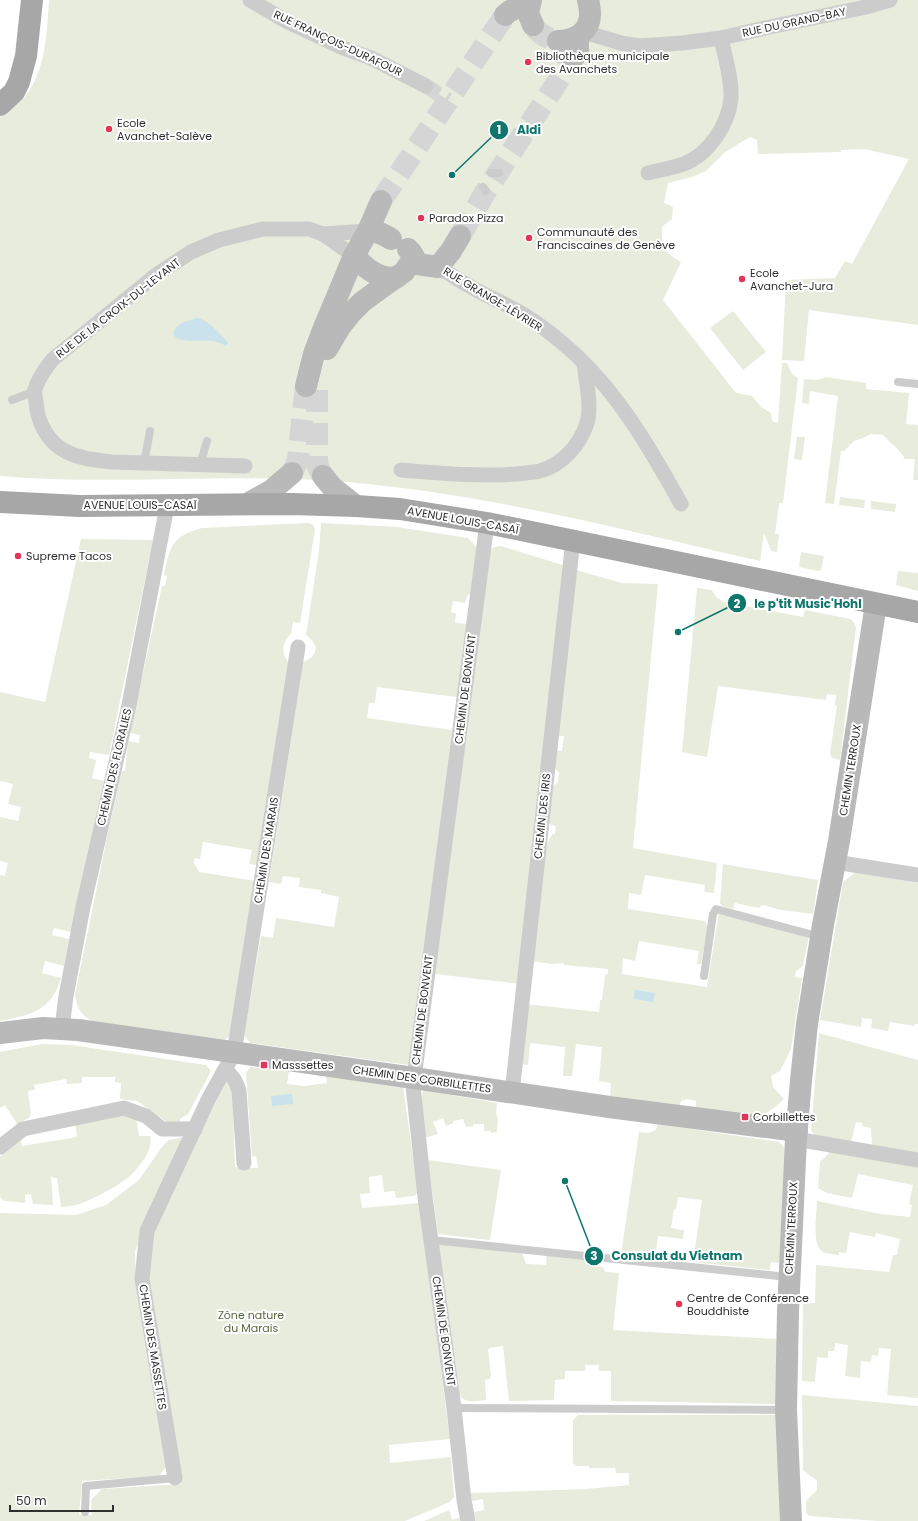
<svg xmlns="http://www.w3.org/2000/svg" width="918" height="1521" viewBox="0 0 918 1521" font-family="Poppins,sans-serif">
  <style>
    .green { fill: #e7ecdd }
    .water { fill: #c9e2eb }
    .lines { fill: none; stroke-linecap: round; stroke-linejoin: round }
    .street-tunnel { stroke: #d5d5d5; stroke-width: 15; stroke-dasharray: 15 8; stroke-linecap: butt }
    .secondary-tunnel { stroke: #d5d5d5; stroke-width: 22; stroke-dasharray: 22 11; stroke-linecap: butt }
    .lane { stroke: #ccc; stroke-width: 8 }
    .street { stroke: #ccc; stroke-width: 15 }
    .secondary { stroke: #b9b9b9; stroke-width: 22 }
    .primary { stroke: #a7a7a7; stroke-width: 22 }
    .poi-dot { fill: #e13559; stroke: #fff; stroke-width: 1.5 }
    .labels { text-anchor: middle; stroke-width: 4; stroke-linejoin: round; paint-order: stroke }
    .street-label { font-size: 11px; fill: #2f2f2f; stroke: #fff }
    .poi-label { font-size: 11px; fill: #2f2f2f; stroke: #fff; text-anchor: start }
    .park-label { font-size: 11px; fill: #58693d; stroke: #fff }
    .leader { fill: none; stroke: #0f766e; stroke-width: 1.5 }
    .callout-dot { fill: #0f766e; stroke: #fff; stroke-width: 1.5 }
    .mark-label { font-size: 12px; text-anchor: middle; font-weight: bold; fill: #fff }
    .callout-label { font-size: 12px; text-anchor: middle; font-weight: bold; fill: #0f766e; stroke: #fff; stroke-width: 4; stroke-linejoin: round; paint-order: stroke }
  </style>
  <rect width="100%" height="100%" fill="#fff"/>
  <!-- green -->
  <g class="green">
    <path d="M49,0H918V325L809,310L804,361L782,360L786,280L835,278L845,261L852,264L909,159L864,149L841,150V152H838L758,154L757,140L750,137L725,152L706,171L692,177L668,183L664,203L673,207L672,219L662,227C662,247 662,251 681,262L663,300L736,393L752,396L761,407L771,413L772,421L778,423L782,363H787L792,374L798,378L783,503H779L775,534H779L777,552L771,551L764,533L760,561C624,530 487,494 347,482C232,472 116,486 0,476V117C8,111 18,105 24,98C46,71 47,32 49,0Z"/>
    <polygon points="733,311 766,352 743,370 710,328"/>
    <path d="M826,377L866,383V389L909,393L906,424L918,425V480H913L915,459H905C899,448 891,444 883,435L870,434L863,438L854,441L844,451H841L834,504L825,503L838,396L810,391L809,404L802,403L804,379L817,380Z"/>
    <polygon points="797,437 805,437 802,460 794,459"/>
    <polygon points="840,497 865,500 864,508 839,505"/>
    <polygon points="871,501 896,504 895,512 871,509"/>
    <path d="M309,523L313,525L315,530L300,623L293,622L291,634C282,641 280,655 290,663L258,865L249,864L252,850L203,842L200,859L195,858L194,863L199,872L256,881L232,1034L225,1040L95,1022C82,1017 77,1009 75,995L107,837L122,771H125L128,741L139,743L140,735L130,733L162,586H165L167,576L164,575C170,546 172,536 202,528Z"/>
    <path d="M321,523L397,527L468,538L477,548L471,593L467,596L465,603L453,601L451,612L456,614L455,623L467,624L457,697L377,687L375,703H369L367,718L452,730L409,1065L250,1043L244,1035L261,936L273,938L276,918L334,927L339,897L321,893V890L299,887L300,878L283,876L281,884L269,882L303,662C311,659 315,656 316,647L312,640L306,635L319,551Z"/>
    <path d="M81,539L153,540L109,755L90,752L89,758L96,760L92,778L104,781L71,932L54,928L52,935L69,939L64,966L45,961L42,973L61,978C51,1011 31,1015 0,1021V875L5,876L8,863L0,861V817L18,821L21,807L8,804L13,784L0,781V692L45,702Z"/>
    <polygon points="501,546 566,566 521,984 435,974 490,550 494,547"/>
    <polygon points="801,552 824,556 821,570 818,571 799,567"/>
    <path d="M573,569L622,583L658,584L633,848L717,863L714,893L704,892L705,885L645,875L641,895L629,893L628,909L705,921L708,928L701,964H697L699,951L639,941L635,961L623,958L622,974L707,987L719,912L809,936L803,966L796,971L795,977L802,978L791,1049L780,1071L771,1076L773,1087L784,1099C778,1105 772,1110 764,1114C752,1119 711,1110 696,1108V1101L687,1099L681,1101L680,1105L610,1096L611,1083L599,1081L602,1047L576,1044L572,1076H563L565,1047L530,1043L528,1065L519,1064L525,1004L599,1012L600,1000H602L605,975L608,974V969L564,965L563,963L552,964L532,961L545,848L552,834H555L556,826L551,825L547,820L550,789L558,782L559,773L552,765L554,750L562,751L564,736H558Z"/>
    <polygon points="898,571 918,573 918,591 896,585"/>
    <polygon points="697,588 712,590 716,597 724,602 803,617 805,610 850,619 853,621 856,627 840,760 832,758 830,753 837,706 835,705 836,695 827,694 826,700 718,686 707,757 682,752"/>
    <polygon points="723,864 818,880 813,914 781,910 763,905 758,908 735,903 733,909 722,906 720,903"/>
    <polygon points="856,872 918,883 918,1024 915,1024 914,1026 890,1022 888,1031 871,1028 872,1019 862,1018 861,1027 820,1020 843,882"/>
    <polygon points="819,1033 918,1060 918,1156 872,1147 871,1128 862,1126 862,1123 856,1122 851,1142 814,1135 811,1130"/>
    <polygon points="42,1044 71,1045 206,1065 211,1071 188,1114 180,1119 180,1122 167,1122 137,1101 120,1099 121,1083 115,1082 115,1077 82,1077 82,1083 67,1084 66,1079 34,1085 35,1090 28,1091 31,1114 29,1118 17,1124 5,1105 0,1108 0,1052"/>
    <polygon points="250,1067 289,1071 287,1084 304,1086 327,1083 326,1076 403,1087 418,1192 414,1196 396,1198 395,1191 384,1192 382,1175 369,1177 370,1193 360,1194 362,1208 419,1203 450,1439 389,1445 390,1463 451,1457 454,1497 450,1502 405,1521 0,1521 0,1213 76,1215 106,1205 139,1180 161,1148 169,1140 184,1137 135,1251 136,1290 167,1466 159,1476 82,1481 79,1515 92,1515 91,1500 102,1489 181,1484 154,1334 146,1266 155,1227 206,1120 227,1082 232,1085 235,1167 258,1168 256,1156 252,1157 246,1073"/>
    <polygon points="423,1090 497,1103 496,1113 498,1119 497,1132 491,1133 491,1131 484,1131 484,1124 473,1124 473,1126 466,1127 463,1119 453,1121 453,1123 446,1126 443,1118 433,1122 438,1134 424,1138 420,1106"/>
    <path d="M116,1115L136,1117L139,1136H150C154,1150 139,1167 130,1176C120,1185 92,1200 79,1204C74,1206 67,1206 61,1207L57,1178H53V1177H51L53,1205L33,1204L31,1194L25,1195V1203L4,1201L0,1197V1157L10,1143L21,1139L22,1146L72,1138L77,1136L75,1124Z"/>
    <polygon points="657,1124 779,1142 783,1146 785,1151 781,1260 778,1263 771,1262 770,1270 693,1262 702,1200 678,1197 676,1209 674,1209 671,1228 684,1230 683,1239 658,1236 655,1258 621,1255 639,1132 648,1133 656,1130"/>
    <path d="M834,1148L918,1164V1398L887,1395L891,1349L879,1348L878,1356L872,1355L871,1362L861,1361L860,1378L845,1376L848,1345L835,1343L834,1351H828V1358L817,1357L815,1382L802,1381L803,1304L815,1303L816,1265L889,1272L893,1255H897L900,1239L876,1233L875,1237L850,1232L846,1253L839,1252V1255C834,1254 827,1254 823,1252C811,1246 817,1213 817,1201L880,1214L910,1217L912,1205L909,1204L913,1185L858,1174L852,1198L827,1193L818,1188L820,1162Z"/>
    <polygon points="428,1160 501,1170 490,1240 438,1234"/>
    <path d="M437,1242L522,1252L526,1264L546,1265L547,1254L591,1260L590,1266L602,1267L606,1272L619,1273L613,1330L777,1339L776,1404L611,1401V1371H599V1365H585V1371H565V1379L555,1380L554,1400L509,1401L503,1346L490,1348L488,1350L491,1375L490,1379L485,1380L486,1400C477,1401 466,1404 459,1395Z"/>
    <polygon points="802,1395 918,1406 918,1521 878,1521 810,1516 806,1513 806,1501 817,1490 817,1481 803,1470"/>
    <polygon points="578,1415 777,1415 781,1521 476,1521 474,1512 484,1510 483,1499 472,1501 470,1493 587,1489 629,1485 629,1473 616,1473 615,1468 589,1468 589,1466 576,1466 573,1463 573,1420"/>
    <polygon points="449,1510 452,1520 460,1517 465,1521 424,1521"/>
  </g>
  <!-- water -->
  <g class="water">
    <path d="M198,318C211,322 220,334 228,343L226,346C221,343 216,341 211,341C198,339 185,344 174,336C171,324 190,320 198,318Z"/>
    <polygon points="635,990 655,993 653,1002 634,999"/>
    <polygon points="292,1094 293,1104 272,1106 271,1096"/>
  </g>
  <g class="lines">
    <!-- street-tunnel -->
    <polyline class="street-tunnel" points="426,86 448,100"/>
    <!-- secondary-tunnel -->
    <g class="secondary-tunnel">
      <path d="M533,25C540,35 547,38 558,41"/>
      <polyline points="381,201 505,15"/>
      <polyline points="460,236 486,191 573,58"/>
      <polyline points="317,390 317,461 318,467 323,476"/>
      <polyline points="292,473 298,460 306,386"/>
    </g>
    <!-- lane -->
    <g class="lane">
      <polyline points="491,173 499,173"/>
      <polyline points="483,187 486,191"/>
      <polyline points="898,382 918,384"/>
      <polyline points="12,400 35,391"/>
      <polyline points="144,463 150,431"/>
      <polyline points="200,465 207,441"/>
      <polyline points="704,976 713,914 716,909 821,937"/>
      <polyline points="432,1240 788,1277"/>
      <polyline points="454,1408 785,1410"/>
      <polyline points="85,1512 86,1486 175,1478"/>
    </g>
    <!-- street -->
    <g class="street">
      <polyline points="250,0 286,21 343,48 371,58 426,86"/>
      <polyline points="584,32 621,43 639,46 682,43 721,38 765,28 866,7 890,0"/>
      <path d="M648,173C660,170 672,168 684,164C709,154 728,125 731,99C732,79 725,57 721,38"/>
      <polyline points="323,234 368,231"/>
      <path d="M438,267C448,272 456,279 466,284C480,293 495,299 510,307C530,317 550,332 567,347C616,389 650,448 681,504"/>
      <path d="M245,466L112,462C96,460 81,459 67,452C48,443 37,422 36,401C35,397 34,393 35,389C39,377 45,369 52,360L156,275L191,252L219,240L263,229H309L323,234L354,256"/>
      <path d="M401,470C439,473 477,477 516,474C523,473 532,473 540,471C562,465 580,445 587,423C592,407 586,381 584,363"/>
      <polyline points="835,862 918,875"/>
      <polyline points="62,1028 66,996 83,907 129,705 167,506"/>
      <path d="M225,1070C233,1076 236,1081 239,1091L244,1163"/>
      <polyline points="512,1093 573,540"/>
      <polyline points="796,1139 918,1160"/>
      <polyline points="0,1147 23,1129 124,1108 146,1116 162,1129 195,1129"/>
      <polyline points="175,1478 142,1279 147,1231 208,1100 234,1053 298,647"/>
      <polyline points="468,1521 464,1500 454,1408 425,1197 413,1086 487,523"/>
    </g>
    <!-- secondary -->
    <g class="secondary">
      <polyline points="531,0 528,13 533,25"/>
      <polyline points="505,15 510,11 530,0"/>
      <path d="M558,41C583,40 595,25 588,0"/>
      <polyline points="573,58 578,52 578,37"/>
      <path d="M368,231C377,231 383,234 391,239"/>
      <path d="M354,256C365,268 380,281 397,277"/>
      <polyline points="411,263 438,267 451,251 460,236"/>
      <polyline points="327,349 340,327 351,313 362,302 385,285 404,272 414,257 411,252 408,249"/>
      <polyline points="306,386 314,354 323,330 354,256 368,231 381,201"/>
      <polyline points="323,476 332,487 356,506"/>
      <polyline points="247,504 272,490 292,473"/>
      <polyline points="0,1033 43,1028 78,1030 414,1078 609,1107 797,1131"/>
      <polyline points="791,1521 786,1410 788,1311 796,1139 801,1080 807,1024 823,925 839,841 876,604"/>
    </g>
    <!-- primary -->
    <g class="primary">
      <polyline points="0,105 14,92 19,82 26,56 32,0"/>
      <polyline points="0,502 80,506 292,504 356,506 400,509 487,523 918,612"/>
    </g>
  </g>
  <!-- markers -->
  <g class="poi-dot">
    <circle cx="528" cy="62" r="4"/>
    <circle cx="109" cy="129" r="4"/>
    <circle cx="421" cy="218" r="4"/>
    <circle cx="529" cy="238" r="4"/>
    <circle cx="742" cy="279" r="4"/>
    <circle cx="18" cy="556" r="4"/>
    <rect x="260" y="1061" width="8" height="8" rx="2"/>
    <rect x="741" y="1113" width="8" height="8" rx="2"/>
    <circle cx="679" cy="1304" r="4"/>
  </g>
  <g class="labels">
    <!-- street labels -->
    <g class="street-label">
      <text transform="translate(794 22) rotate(-12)" y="4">RUE DU GRAND-BAY</text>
      <text transform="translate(338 43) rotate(25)" y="4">RUE FRANÇOIS-DURAFOUR</text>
      <text transform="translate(493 299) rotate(31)" y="4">RUE GRANGE-LÉVRIER</text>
      <text transform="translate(118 308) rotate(-38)" y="4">RUE DE LA CROIX-DU-LEVANT</text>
      <text x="140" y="509">AVENUE LOUIS-CASAÏ</text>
      <text transform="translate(463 520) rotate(10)" y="4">AVENUE LOUIS-CASAÏ</text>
      <text transform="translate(465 689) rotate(-83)" y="4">CHEMIN DE BONVENT</text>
      <text transform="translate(114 767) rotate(-77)" y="4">CHEMIN DES FLORALIES</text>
      <text transform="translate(850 770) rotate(-81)" y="4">CHEMIN TERROUX</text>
      <text transform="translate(542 816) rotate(-84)" y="4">CHEMIN DES IRIS</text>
      <text transform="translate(266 850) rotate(-81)" y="4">CHEMIN DES MARAIS</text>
      <text transform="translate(422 1010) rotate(-83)" y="4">CHEMIN DE BONVENT</text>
      <text transform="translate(422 1079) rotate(8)" y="4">CHEMIN DES CORBILLETTES</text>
      <text transform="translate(791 1228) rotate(-87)" y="4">CHEMIN TERROUX</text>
      <text transform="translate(444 1331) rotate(82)" y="4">CHEMIN DE BONVENT</text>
      <text transform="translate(153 1347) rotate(81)" y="4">CHEMIN DES MASSETTES</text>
    </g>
    <!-- poi labels -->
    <g class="poi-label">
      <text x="536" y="60">Bibliothèque municipale<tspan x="536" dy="13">des Avanchets</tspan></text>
      <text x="117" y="127">Ecole<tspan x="117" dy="13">Avanchet-Salève</tspan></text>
      <text x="429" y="222">Paradox Pizza</text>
      <text x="537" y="236">Communauté des<tspan x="537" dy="13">Franciscaines de Genève</tspan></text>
      <text x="750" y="277">Ecole<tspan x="750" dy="13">Avanchet-Jura</tspan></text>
      <text x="26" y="560">Supreme Tacos</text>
      <text x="272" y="1069">Masssettes</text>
      <text x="753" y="1121">Corbillettes</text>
      <text x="687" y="1302">Centre de Conférence<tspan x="687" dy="13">Bouddhiste</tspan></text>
    </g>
    <!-- park labels -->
    <g class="park-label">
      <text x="251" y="1319">Zône nature<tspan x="251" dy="13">du Marais</tspan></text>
    </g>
  </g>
  <!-- callouts -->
  <path class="leader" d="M452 175L499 130M678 632L737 603M565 1181L594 1256"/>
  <g class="callout-dot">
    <circle cx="452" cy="175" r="4"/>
    <circle cx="678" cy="632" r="4"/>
    <circle cx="565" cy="1181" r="4"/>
    <circle cx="499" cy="130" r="10"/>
    <circle cx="737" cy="603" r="10"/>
    <circle cx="594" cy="1256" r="10"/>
  </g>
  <g class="mark-label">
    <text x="499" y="134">1</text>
    <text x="737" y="608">2</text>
    <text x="594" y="1260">3</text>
  </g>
  <g class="callout-label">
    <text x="529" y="134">Aldi</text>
    <text x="808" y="608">le p'tit Music'Hohl</text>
    <text x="677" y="1260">Consulat du Vietnam</text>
  </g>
  <!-- scale -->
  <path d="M10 1505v6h103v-6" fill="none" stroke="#2f2f2f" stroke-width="2"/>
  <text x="16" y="1505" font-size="12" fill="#2f2f2f" stroke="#ffffff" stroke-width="3" paint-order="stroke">50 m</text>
</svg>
